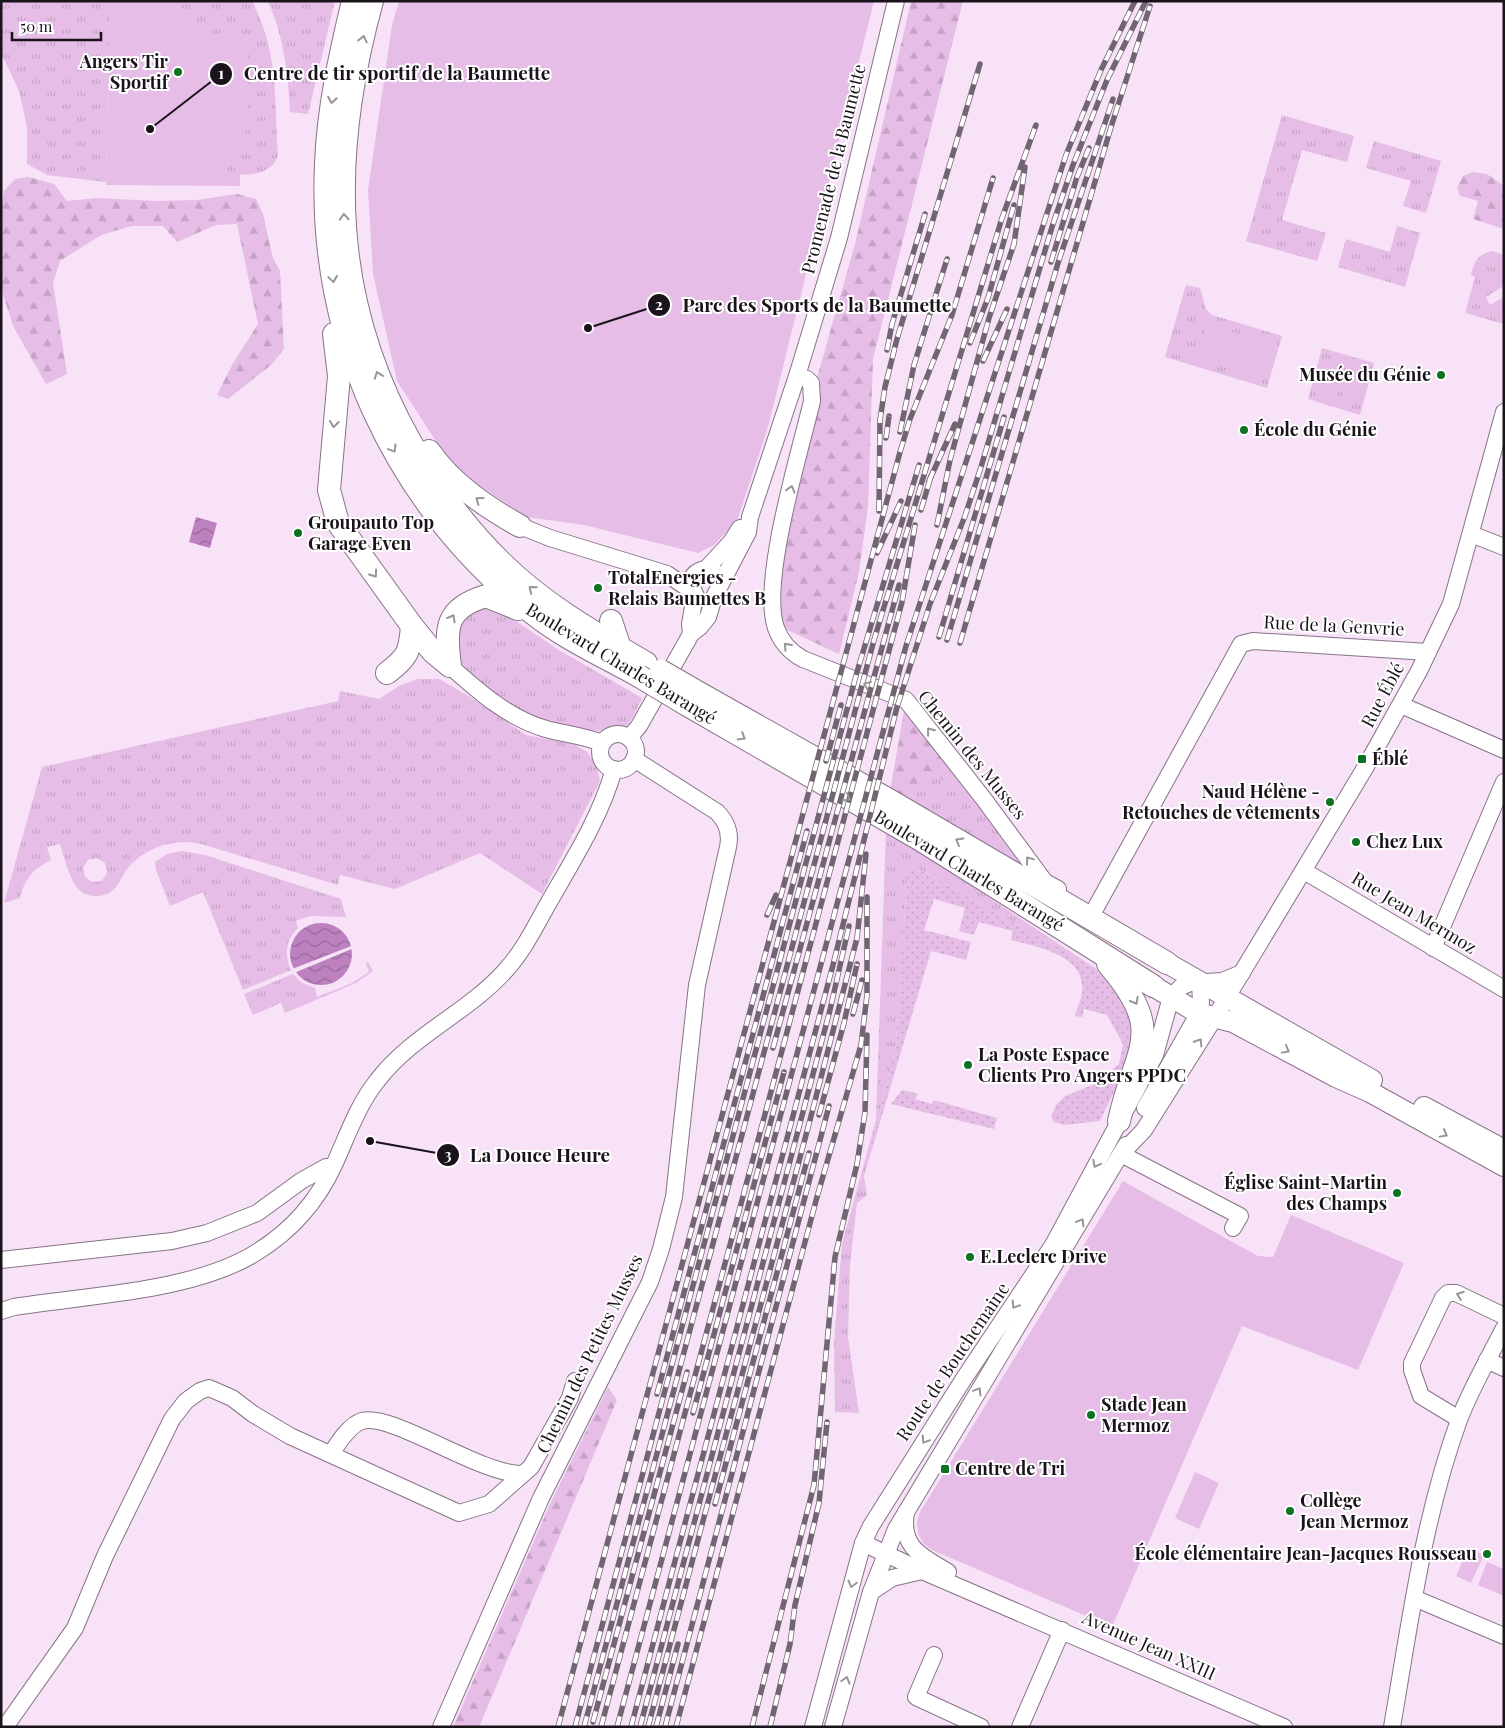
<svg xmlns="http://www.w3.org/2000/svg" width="1505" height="1728" viewBox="0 0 1505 1728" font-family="'Playfair Display',serif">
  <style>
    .grass { fill: url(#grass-tufts); fill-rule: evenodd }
    .forest { fill: url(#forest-firs) }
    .garden { fill: url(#garden-dots) }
    .pitch { fill: #e6bde7 }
    .water { fill: url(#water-waves) }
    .pier { fill: #f8e2f8 }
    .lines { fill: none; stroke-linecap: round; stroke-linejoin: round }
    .minor-casing { stroke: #867386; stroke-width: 18 }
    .major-casing { stroke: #867386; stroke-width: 22 }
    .highway-casing { stroke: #867386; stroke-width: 24 }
    .minor { stroke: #fff; stroke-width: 16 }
    .major { stroke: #fff; stroke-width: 20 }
    .highway { stroke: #fff; stroke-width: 22 }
    .rail-casing { stroke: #726572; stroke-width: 5.5 }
    .rail { stroke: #fff; stroke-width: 4; stroke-dasharray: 11; stroke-linecap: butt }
    .highway-bridge-casing { stroke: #867386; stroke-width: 24; stroke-linecap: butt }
    .highway-bridge { stroke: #fff; stroke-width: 22 }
    .oneway { stroke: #989598 }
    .poi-dot { fill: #0c7121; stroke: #fff; stroke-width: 2 }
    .labels { text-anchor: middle; stroke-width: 4; stroke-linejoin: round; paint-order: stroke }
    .poi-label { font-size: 18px; font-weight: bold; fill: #1b131b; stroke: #fff; text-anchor: start }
    .street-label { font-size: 18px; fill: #1b131b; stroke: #fff }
    .leader { fill: none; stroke: #1b131b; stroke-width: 2 }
    .callout-dot { fill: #1b131b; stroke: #fff; stroke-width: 2 }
    .mark-label { font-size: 15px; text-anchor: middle; font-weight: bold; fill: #fff }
    .callout-label { font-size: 19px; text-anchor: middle; font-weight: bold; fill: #1b131b; stroke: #fff; stroke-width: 4; stroke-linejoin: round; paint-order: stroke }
  </style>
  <defs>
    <pattern id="grass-tufts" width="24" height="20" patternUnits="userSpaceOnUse" patternTransform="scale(1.25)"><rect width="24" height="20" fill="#e6bde7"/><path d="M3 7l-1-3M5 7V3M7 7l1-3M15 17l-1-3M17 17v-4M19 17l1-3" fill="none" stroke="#c5a2c6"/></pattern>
    <pattern id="forest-firs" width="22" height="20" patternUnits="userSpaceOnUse" patternTransform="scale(1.25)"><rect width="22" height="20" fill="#e6bde7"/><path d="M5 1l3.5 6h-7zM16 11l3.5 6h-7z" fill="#c5a2c6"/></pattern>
    <pattern id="garden-dots" width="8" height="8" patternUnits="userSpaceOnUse" patternTransform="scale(1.25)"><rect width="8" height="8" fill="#e6bde7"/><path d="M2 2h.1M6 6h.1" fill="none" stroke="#c5a2c6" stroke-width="1.8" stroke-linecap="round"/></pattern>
    <pattern id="water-waves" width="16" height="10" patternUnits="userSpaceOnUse" patternTransform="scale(1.25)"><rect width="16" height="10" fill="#bd81c0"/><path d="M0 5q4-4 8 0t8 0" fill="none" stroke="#99689b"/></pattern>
  </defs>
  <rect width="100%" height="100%" fill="#f8e2f8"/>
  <!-- grass -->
  <g class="grass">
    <path d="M1,1H252C279,53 274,98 278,154C271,183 231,173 208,173L203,43L109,17L106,182L47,175L27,164V127L19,91L1,53Z"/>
    <path d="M268,1H335L308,114L290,112C288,71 284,39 268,1Z"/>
    <polygon points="1282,115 1354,136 1347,162 1302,150 1282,220 1326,233 1317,261 1246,241"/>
    <polygon points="1374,141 1441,161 1426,213 1403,206 1411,181 1366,168"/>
    <polygon points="1397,226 1420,233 1405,287 1338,267 1346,239 1390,252"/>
    <path d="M1492,251L1504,255V286L1486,297L1490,305L1504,297V324L1465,313L1475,277L1471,275C1474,262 1477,255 1492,251Z"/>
    <polygon points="1186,285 1200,288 1206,309 1212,315 1282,336 1267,388 1165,357"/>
    <polygon points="1322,348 1374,363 1360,415 1308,399"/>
    <path d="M474,607L497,608L557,649L642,698C638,706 633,719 627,725C611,739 547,725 529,717C514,710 476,687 467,673C457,657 457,639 458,621Z"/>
    <path d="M418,679H439L467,695L526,735L574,744L587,752L596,764L600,781L542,894L480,853L395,889L340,875L338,885L201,844C175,838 145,847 128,868C122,875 120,884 113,890C102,900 81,898 74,883C67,871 64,856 60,844L47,847L51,860C34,868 24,879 20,898L4,903L42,767L338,701L340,691L379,699L399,686ZM97,858L105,863L107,873L102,881L92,882L85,877L83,868L88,860Z"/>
    <polygon points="925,771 948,783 957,775 1026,866 1023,869 909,799"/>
    <polygon points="886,829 1098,970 908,863 896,1046 864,1176 867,1195 857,1203 850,1265 848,1337 859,1413 835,1412 834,1343 842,1244 876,1120"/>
    <path d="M182,851L205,855L341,899L346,917L310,916L296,921L298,928C286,940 284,954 291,970L243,990L203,892L170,906L156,870L155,862L167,854Z"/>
    <polygon points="368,962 373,971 356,983 285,1013 281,1003 253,1015 244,994 293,974 302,983 315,988 317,997 350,984 369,972 366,963"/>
  </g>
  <!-- forest -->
  <g class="forest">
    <polygon points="911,1 963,1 873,359 868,507 859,572 839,654 781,627 782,564 821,391 817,378 855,244"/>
    <polygon points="1473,172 1487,174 1504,186 1504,229 1473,219 1478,201 1460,196 1457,188 1463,176"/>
    <polygon points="29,177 54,184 67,201 97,198 156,201 196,200 237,194 256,199 263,214 273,258 280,271 284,349 271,365 228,399 217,395 232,365 258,324 237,224 216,225 177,242 163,226 132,226 101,235 60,261 53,283 67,374 46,384 13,326 1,288 1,211 4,191 15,179"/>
    <polygon points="904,711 957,775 948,783 925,771 909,799 890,791"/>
    <polygon points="608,1387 617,1400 479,1727 453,1727 550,1504"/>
  </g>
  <!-- garden -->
  <g class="garden">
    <path d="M908,863L1098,970C1155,1023 1128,1062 1100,1121L1064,1125L1054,1122L1051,1117L1056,1105L1065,1096L1095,1084L1119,1064L1123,1044L1107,1015L1084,1009L1082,1017L1075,1016C1077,1008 1081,1001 1082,993C1087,955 1037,947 1011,940L1013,931L979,922L974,935L959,931L965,908L934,899L924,930L971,942L966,960L931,951L864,1176L896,1046Z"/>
    <polygon points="902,1090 918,1094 915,1099 932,1104 934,1100 997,1118 994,1129 891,1104"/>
  </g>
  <!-- pitch -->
  <g class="pitch">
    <polygon points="109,1 166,1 203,43 247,38 249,126 237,145 222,158 222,173 240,174 240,186 106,185"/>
    <polygon points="399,1 874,1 768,427 737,521 714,545 698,553 584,525 527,517 454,469 397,381 373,274 368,190 392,25"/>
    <polygon points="1206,325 1278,345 1268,378 1197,358"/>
    <polygon points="1330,362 1345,366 1336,396 1321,392"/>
    <polygon points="1350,368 1365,372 1356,402 1342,398"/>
    <polygon points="1123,1181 1258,1256 1273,1257 1291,1215 1404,1263 1358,1370 1242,1326 1112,1627 932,1550 923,1543 918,1533 917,1522 920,1512"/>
    <polygon points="1195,1472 1219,1483 1199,1529 1175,1518"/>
    <polygon points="1468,1548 1484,1555 1471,1583 1456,1576"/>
    <polygon points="1487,1562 1504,1569 1504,1596 1478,1585"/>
  </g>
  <!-- water -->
  <g class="water">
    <polygon points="196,517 217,523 210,548 189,542"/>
    <circle cx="321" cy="954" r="31"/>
  </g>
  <!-- pier -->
  <polygon class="pier" points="354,945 354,948 294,973 292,969"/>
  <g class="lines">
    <defs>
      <g id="minor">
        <path d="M797,376L807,379L811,383L812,401C800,452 760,582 776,628C781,642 790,652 803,659L906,700L983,798L1045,882L1058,889"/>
        <polyline points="520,526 550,538 667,574 692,591"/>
        <polyline points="1471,534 1504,547"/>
        <polyline points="706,569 731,542 740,528"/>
        <path d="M696,596L690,583C693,571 704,566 715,572L720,584"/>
        <polyline points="691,634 690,624 695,595"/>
        <path d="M450,666C478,691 508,718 546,729C565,734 584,736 602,743"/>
        <polyline points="1401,705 1504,750"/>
        <circle cx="618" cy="752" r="18"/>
        <polyline points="629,738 639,726 691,634 700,627 708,617 714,597 748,532 750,517 797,376 839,238 896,1"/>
        <polyline points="1304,871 1504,989"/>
        <polyline points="1095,909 1241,644 1253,641 1428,652"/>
        <polyline points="1433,948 1504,782"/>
        <polyline points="1145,1108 1196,1018 1201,1003 1200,982"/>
        <polyline points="1121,1154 1144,1130 1215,1017 1365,768 1419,671 1451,604 1504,412"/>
        <polyline points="1121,1154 1240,1216 1233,1228"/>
        <polyline points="1,1260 172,1241 207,1233 257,1213 301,1181 326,1167 332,1168"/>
        <path d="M1,1311L14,1307C88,1295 194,1292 257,1252C291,1231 317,1202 334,1165C347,1137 357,1106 377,1081C412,1035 467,1013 505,971C523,952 536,925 549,902C573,860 601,816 614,769"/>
        <polyline points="1487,1360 1504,1368"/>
        <polyline points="1459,1419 1421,1396 1412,1370 1412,1363 1443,1298 1448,1293 1456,1293 1504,1316"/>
        <path d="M331,1454C338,1443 349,1425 362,1421C391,1412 481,1475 522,1474"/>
        <path d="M906,1512C900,1548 922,1556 948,1572"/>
        <polyline points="863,1543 922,1571 1284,1727"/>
        <polyline points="871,1592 892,1578 922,1571"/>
        <polyline points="1414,1598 1504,1636"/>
        <polyline points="934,1655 916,1697 981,1727"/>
        <polyline points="5,1727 75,1628 105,1556 172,1419 186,1401 200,1391 209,1388 232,1398 253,1414 290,1436 459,1513 489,1504 531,1467 570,1398 575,1381"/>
        <path d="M441,1727L541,1498L650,1282L661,1249L674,1197L697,985L728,847C731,833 727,822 717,812L634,759"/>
        <polyline points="813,1727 863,1543 871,1526 963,1380 1053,1245 1155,1055 1171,997 1181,987 1190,983 1222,981 1242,973"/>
        <polyline points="833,1727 871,1592 896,1529 1126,1145"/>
        <polyline points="1020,1727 1062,1630"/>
        <path d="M1392,1727C1410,1623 1423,1519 1459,1420C1471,1388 1489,1358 1504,1328"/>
      </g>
      <g id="major">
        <polyline points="1167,963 1372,1080"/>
        <polyline points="1153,986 1198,1013 1233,1022 1336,1077 1370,1092 1504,1166"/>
        <polyline points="1424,1107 1504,1150"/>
      </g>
      <g id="highway">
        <path d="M353,1C340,55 328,109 326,164C318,339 395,503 531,612C563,638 603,656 639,676"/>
        <path d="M372,1C329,157 330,300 411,443C436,487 465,527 501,562C543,604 596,634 646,663"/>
        <polyline points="334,334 339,376 329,490 338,523 412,626 433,652 450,666"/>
        <path d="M429,451C452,484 486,507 520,526"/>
        <polyline points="611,621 620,648"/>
        <path d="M450,666C445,628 445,608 486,596L518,609"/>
        <path d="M387,673C408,657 410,652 412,626"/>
        <polyline points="692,689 889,800 1167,963"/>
        <polyline points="684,703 921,840 1153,986"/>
        <path d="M1108,964C1168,1034 1135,1046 1119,1121"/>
      </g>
    </defs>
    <!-- minor casing -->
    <use href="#minor" class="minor-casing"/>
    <!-- major casing -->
    <use href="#major" class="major-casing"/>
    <!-- highway casing -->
    <use href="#highway" class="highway-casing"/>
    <!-- minor -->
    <use href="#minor" class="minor"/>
    <!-- major -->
    <use href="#major" class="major"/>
    <!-- highway -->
    <use href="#highway" class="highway"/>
    <defs>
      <g id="rail">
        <polyline points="1051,262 1077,177 1089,148"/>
        <polyline points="970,343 988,298 1014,205"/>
        <polyline points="887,350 892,324 925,214"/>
        <polyline points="983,361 1007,309"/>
        <polyline points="900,432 914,365 947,259"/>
        <polyline points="886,438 889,416"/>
        <polyline points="929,481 955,424"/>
        <polyline points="921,510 931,476"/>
        <polyline points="879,511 880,420 885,387 897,339 980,64"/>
        <polyline points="937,525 950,460 989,318 1014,244 1025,167"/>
        <polyline points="877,553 901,501"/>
        <polyline points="939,637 1004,417"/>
        <polyline points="947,640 1058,263 1113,99"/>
        <polyline points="960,643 1111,127 1150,6"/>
        <polyline points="826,761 841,705"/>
        <polyline points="767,915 776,895"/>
        <polyline points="853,1014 862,980"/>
        <polyline points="773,1048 899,585"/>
        <polyline points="819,1115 844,1023 857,964"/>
        <polyline points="657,1394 807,831"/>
        <polyline points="693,1413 784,1072"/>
        <polyline points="715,1504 809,1153"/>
        <polyline points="593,1722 687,1372"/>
        <polyline points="558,1727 900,452 910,419 952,315 993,178"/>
        <polyline points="575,1727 857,672 919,465"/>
        <polyline points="584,1727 874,640 1002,218 1036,125"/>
        <polyline points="601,1727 902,602 915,525"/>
        <polyline points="617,1727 906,646 1066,155 1101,70 1135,1"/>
        <polyline points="631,1727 833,965 897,707 930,604 965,516 981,467 1052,227 1073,165 1107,80 1146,1"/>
        <polyline points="640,1727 830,1010 849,926"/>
        <polyline points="648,1727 810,1120 857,938 866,854"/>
        <polyline points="656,1727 678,1644"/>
        <polyline points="665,1727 829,1106"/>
        <polyline points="676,1727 817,1197 861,1045 867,995 867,897"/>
        <polyline points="752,1727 814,1485 835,1257 857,1164 865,1112 867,1035"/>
        <polyline points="770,1727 790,1644 795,1605 819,1503 827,1422"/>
      </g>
    </defs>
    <!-- rail casing -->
    <use href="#rail" class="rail-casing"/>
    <!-- rail -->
    <use href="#rail" class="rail"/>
    <defs>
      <g id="highway-bridge">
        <polyline points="661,671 692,689"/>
        <polyline points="639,676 684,703"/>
      </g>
    </defs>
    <!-- highway-bridge casing -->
    <use href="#highway-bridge" class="highway-bridge-casing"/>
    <!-- highway-bridge -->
    <use href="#highway-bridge" class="highway-bridge"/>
  </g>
  <!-- one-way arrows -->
  <defs><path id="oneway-chevron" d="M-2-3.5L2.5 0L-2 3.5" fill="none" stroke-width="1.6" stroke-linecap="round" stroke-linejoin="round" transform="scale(1.25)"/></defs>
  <g class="oneway">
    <use href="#oneway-chevron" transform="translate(363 39) rotate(-77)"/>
    <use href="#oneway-chevron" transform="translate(332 100) rotate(99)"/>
    <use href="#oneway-chevron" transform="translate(344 217) rotate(-93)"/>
    <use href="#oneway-chevron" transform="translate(333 279) rotate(82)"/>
    <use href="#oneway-chevron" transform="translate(378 375) rotate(-110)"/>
    <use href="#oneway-chevron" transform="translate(334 424) rotate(96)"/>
    <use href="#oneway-chevron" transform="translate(393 449) rotate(59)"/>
    <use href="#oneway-chevron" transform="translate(791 489) rotate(-75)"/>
    <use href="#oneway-chevron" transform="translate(479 500) rotate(-144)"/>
    <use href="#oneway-chevron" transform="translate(374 574) rotate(54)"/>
    <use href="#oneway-chevron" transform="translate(532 589) rotate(-140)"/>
    <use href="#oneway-chevron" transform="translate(452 618) rotate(-61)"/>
    <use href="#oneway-chevron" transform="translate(787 646) rotate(-132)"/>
    <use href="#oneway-chevron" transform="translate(867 685) rotate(-158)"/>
    <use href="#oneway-chevron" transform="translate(930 731) rotate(-128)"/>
    <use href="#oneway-chevron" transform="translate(742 737) rotate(31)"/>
    <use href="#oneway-chevron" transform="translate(847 798) rotate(30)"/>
    <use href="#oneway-chevron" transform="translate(959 841) rotate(-150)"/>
    <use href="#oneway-chevron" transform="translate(1029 860) rotate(-127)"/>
    <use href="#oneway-chevron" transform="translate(1135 1001) rotate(62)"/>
    <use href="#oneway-chevron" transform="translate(1199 1042) rotate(-58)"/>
    <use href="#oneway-chevron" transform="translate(1286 1050) rotate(29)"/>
    <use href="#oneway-chevron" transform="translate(1444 1134) rotate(29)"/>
    <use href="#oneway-chevron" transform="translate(1096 1164) rotate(118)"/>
    <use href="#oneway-chevron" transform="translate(1081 1222) rotate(-59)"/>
    <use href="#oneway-chevron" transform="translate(1460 1295) rotate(-160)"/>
    <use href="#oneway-chevron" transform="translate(1015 1305) rotate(123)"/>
    <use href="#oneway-chevron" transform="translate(978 1391) rotate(-59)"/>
    <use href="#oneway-chevron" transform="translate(925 1440) rotate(123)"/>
    <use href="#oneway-chevron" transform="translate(852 1584) rotate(105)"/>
    <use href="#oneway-chevron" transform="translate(846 1680) rotate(-74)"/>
  </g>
  <!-- markers -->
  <g class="poi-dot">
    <circle cx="178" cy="72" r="5"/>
    <circle cx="1441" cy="375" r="5"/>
    <circle cx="1244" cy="430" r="5"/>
    <circle cx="298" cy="533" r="5"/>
    <circle cx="598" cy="588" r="5"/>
    <rect x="1357" y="754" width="10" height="10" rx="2.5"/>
    <circle cx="1330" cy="802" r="5"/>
    <circle cx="1356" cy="842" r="5"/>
    <circle cx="968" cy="1065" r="5"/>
    <circle cx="1397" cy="1193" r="5"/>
    <circle cx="970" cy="1257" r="5"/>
    <circle cx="1091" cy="1415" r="5"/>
    <rect x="940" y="1464" width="10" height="10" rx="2.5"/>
    <circle cx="1290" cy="1511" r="5"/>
    <circle cx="1487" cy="1554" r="5"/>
  </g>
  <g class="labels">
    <!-- poi labels -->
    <g class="poi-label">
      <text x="168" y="68" text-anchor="end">Angers Tir<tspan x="168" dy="21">Sportif</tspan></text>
      <text x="1431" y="381" text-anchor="end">Musée du Génie</text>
      <text x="1254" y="436">École du Génie</text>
      <text x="308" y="529">Groupauto Top<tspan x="308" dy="21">Garage Even</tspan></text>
      <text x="608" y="584">TotalEnergies -<tspan x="608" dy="21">Relais Baumettes B</tspan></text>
      <text x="1372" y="765">Éblé</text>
      <text x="1320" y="798" text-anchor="end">Naud Hélène -<tspan x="1320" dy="21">Retouches de vêtements</tspan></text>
      <text x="1366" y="848">Chez Lux</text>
      <text x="978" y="1061">La Poste Espace<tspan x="978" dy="21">Clients Pro Angers PPDC</tspan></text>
      <text x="1387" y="1189" text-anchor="end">Église Saint-Martin<tspan x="1387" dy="21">des Champs</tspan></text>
      <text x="980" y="1263">E.Leclerc Drive</text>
      <text x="1101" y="1411">Stade Jean<tspan x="1101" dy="21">Mermoz</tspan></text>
      <text x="955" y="1475">Centre de Tri</text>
      <text x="1300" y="1507">Collège<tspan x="1300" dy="21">Jean Mermoz</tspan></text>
      <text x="1477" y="1560" text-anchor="end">École élémentaire Jean-Jacques Rousseau</text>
    </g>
    <!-- street labels -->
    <g class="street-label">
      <text transform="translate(834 169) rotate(-76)" y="6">Promenade de la Baumette</text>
      <text transform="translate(1334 626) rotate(3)" y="6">Rue de la Genvrie</text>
      <text transform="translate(621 664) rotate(31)" y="6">Boulevard Charles Barangé</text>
      <text transform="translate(1383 695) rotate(-62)" y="6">Rue Éblé</text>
      <text transform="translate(972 755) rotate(51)" y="6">Chemin des Musses</text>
      <text transform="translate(969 871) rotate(31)" y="6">Boulevard Charles Barangé</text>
      <text transform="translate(1414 913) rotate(31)" y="6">Rue Jean Mermoz</text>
      <text transform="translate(590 1354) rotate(-64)" y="6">Chemin des Petites Musses</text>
      <text transform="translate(953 1362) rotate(-56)" y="6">Route de Bouchemaine</text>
      <text transform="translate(1149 1646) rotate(24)" y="6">Avenue Jean XXIII</text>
    </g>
  </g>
  <!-- callouts -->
  <path class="leader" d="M150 129L221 74M588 328L659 305M370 1141L448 1155"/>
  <g class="callout-dot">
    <circle cx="150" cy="129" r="5"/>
    <circle cx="588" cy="328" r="5"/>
    <circle cx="370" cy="1141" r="5"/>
    <circle cx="221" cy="74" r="12"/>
    <circle cx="659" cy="305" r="12"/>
    <circle cx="448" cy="1155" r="12"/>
  </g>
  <g class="mark-label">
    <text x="221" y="79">1</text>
    <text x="659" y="310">2</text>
    <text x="448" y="1160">3</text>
  </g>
  <g class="callout-label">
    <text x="397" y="80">Centre de tir sportif de la Baumette</text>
    <text x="817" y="312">Parc des Sports de la Baumette</text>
    <text x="540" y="1162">La Douce Heure</text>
  </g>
  <!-- border -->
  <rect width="1505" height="1728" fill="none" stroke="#1b131b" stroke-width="5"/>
  <!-- scale -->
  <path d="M12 32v8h89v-8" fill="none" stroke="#1b131b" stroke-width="2.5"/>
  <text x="20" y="32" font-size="15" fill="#1b131b" stroke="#ffffff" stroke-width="4" paint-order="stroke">50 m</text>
</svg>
